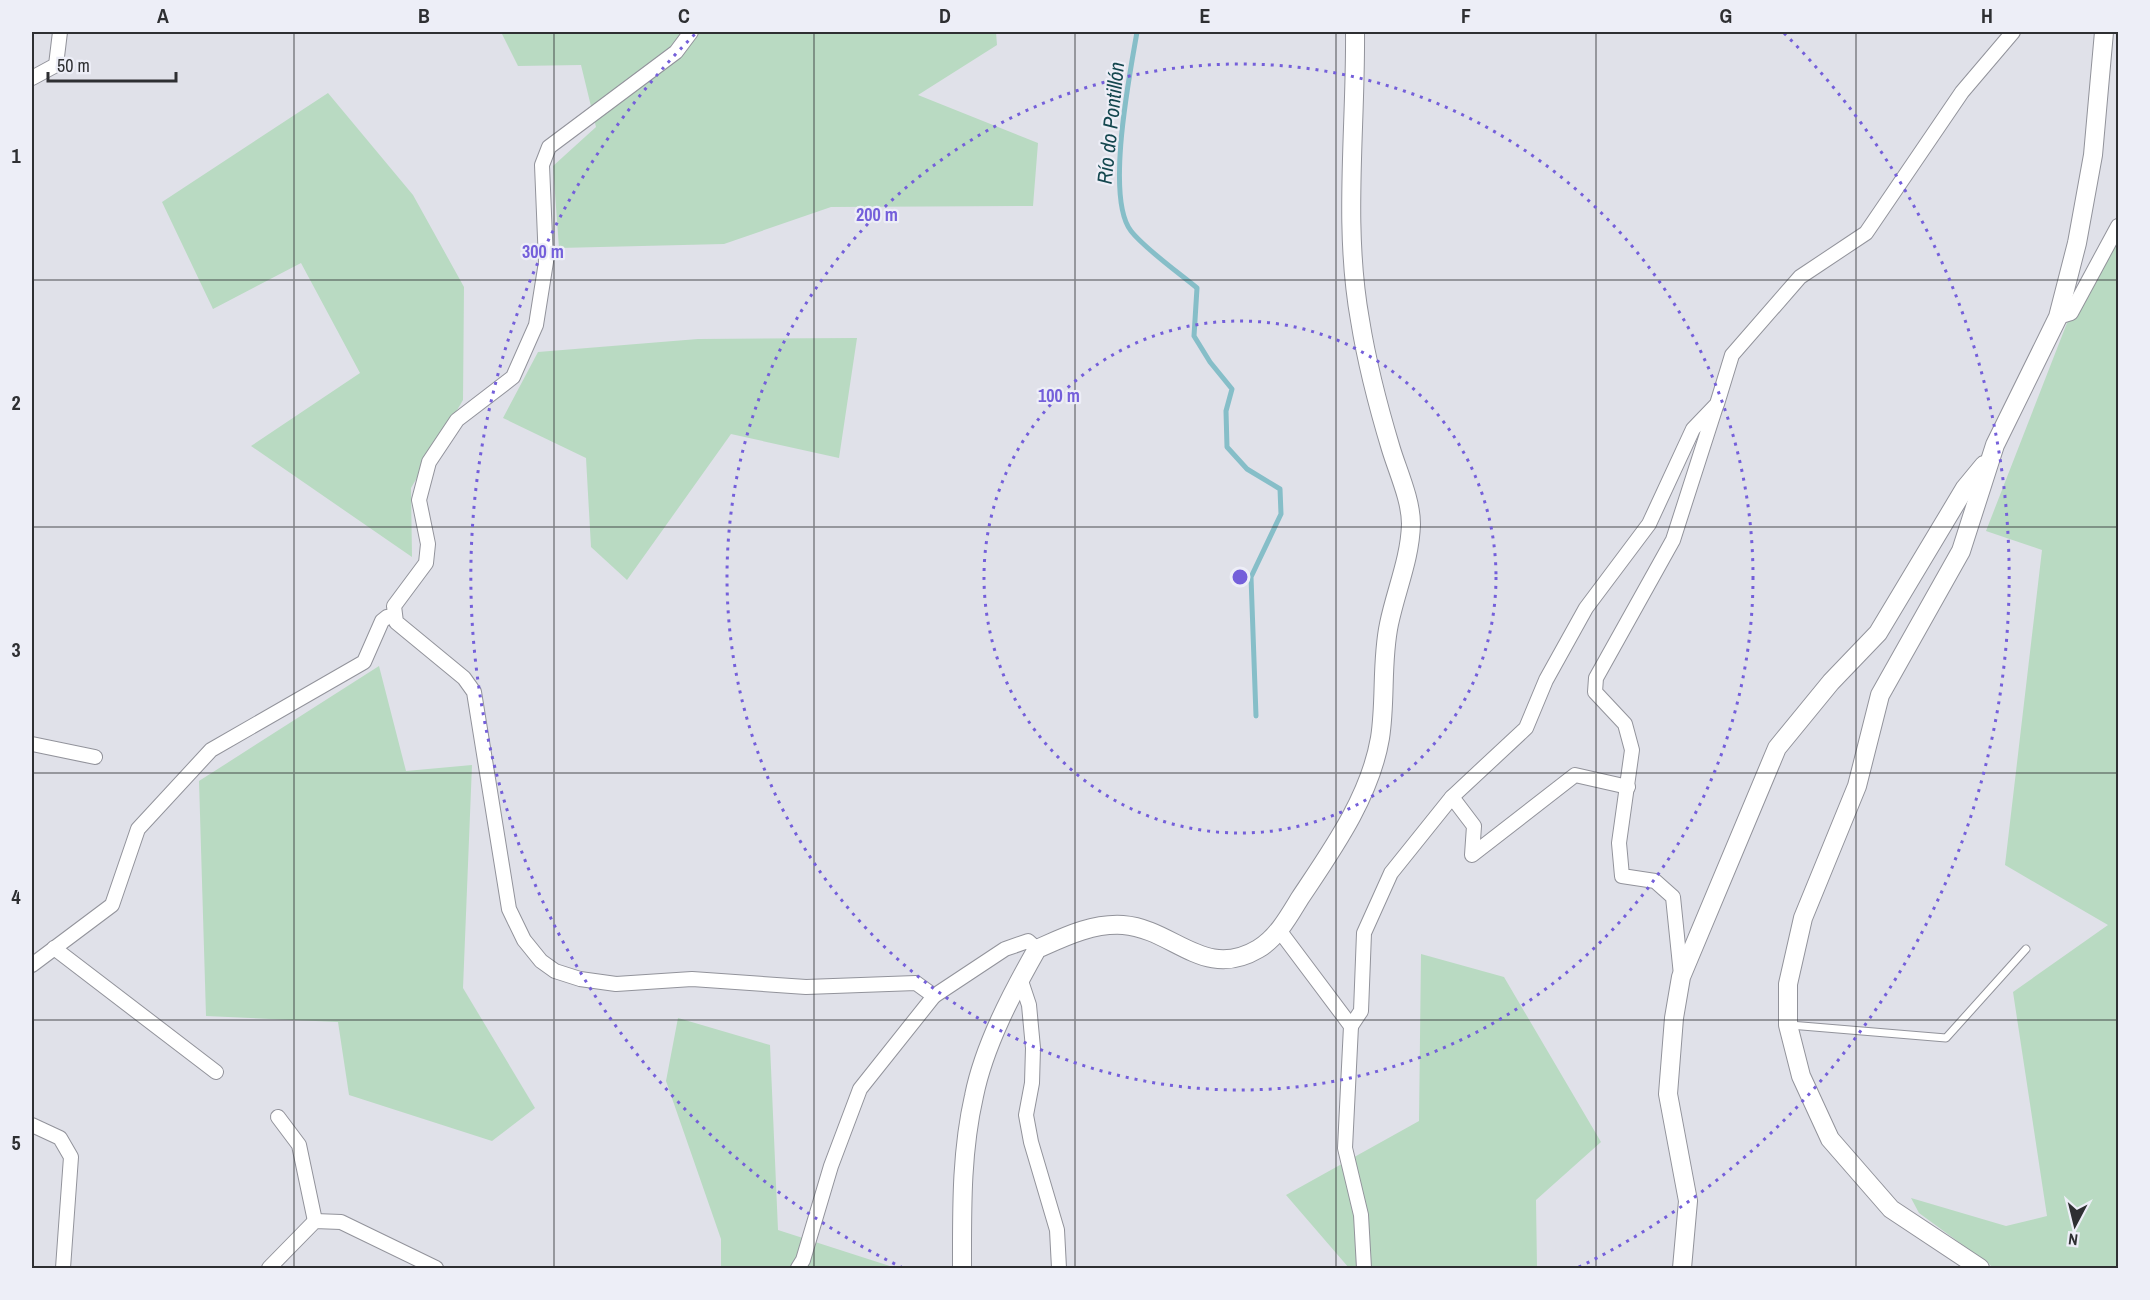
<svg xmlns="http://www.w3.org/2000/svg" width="2150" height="1300" viewBox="0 0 2150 1300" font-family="'Archivo Narrow',sans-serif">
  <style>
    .green { fill: #b9dac2 }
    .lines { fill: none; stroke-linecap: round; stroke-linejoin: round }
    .stream { stroke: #86bec8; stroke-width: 5 }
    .lane-casing { stroke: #92939b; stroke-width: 9 }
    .street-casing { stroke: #92939b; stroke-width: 16 }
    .secondary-casing { stroke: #92939b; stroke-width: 20 }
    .lane { stroke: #fff; stroke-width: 7 }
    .street { stroke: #fff; stroke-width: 14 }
    .secondary { stroke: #fff; stroke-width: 18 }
    .grid { fill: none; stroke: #2e2f32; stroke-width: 1.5; stroke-opacity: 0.55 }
    .ring { fill: none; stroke: #745fda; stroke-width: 3; stroke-dasharray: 3 6 }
    .labels { text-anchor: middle; stroke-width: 4.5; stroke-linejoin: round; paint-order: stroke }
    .water-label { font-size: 21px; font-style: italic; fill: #14474f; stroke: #edeef7 }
    .centre { fill: #745fda; stroke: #edeef7; stroke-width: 3 }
    .ring-label { font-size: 18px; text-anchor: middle; font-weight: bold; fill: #745fda; stroke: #edeef7; stroke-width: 4.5; stroke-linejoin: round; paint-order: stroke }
    .neatline { fill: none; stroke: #2e2f32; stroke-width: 2 }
    .grid-label { font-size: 20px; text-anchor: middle; font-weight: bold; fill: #2e2f32 }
  </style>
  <rect width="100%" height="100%" fill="#e0e1e9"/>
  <!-- green -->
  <g class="green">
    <polygon points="501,32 996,32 997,45 918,95 1038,143 1033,206 831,207 724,244 559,248 553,166 596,127 581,65 518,66"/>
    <polygon points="328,93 413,195 464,287 463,400 411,488 412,557 251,446 360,373 301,263 213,309 162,202"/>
    <polygon points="2118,240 2118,1268 1994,1268 1919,1213 1911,1198 2006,1226 2047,1216 2013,992 2108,925 2005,865 2042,550 1986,531 2088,269"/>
    <polygon points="857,338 839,458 731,434 627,580 591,547 586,458 503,418 538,352 698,339"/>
    <polygon points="379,666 406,771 472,765 463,988 535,1108 492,1141 349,1095 338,1022 206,1016 199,781"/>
    <polygon points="1421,954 1504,977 1601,1142 1536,1200 1537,1268 1349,1268 1286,1195 1419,1121"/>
    <polygon points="678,1018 770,1045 778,1230 896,1268 721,1268 721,1239 666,1081"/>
  </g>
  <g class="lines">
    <!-- stream -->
    <path class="stream" d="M1137,32C1130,73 1105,198 1131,231C1144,248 1179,273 1197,288L1194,336L1210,362L1232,389L1226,411L1227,447L1247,469L1280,489L1281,514L1251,577L1256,716"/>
    <defs>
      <polyline id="lane" points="1790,1025 1946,1038 2026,949"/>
      <g id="street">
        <polyline points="691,32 676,52 549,147 542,165 546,262 536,325 513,377 457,420 429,462 419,500 428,544 426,563 394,606 396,622 464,678 474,692 509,909 524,940 541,961 555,971 580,979 616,984 692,979 806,987 916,983 934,996 1005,949 1028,941 1037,949"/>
        <polyline points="32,78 56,65 60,32"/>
        <polyline points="2058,317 2071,313 2118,226"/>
        <polyline points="32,744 95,757"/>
        <polyline points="1452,797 1474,826 1472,855 1575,775 1628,787"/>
        <polyline points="1279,930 1351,1026 1345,1148 1361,1215 1364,1268"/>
        <polyline points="54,948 216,1072"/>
        <polyline points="32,965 112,905 138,829 211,750 364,662 382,621 387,617 394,616"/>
        <polyline points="1681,975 1673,897 1655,881 1622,876 1619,843 1632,750 1625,724 1595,692 1596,678 1673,540 1716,406"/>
        <polyline points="1020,978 1029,1005 1033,1048 1032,1083 1026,1115 1031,1142 1057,1230 1059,1268"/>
        <polyline points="1351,1026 1361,1011 1364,933 1391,873 1452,797 1526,728 1546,680 1586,608 1649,524 1693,429 1717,404 1732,355 1800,277 1866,233 1962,92 2013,32"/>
        <polyline points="278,1117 299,1145 315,1221"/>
        <polyline points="32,1125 60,1138 71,1157 63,1268"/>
        <polyline points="269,1268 315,1221 341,1222 436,1268"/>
        <polyline points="798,1268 803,1260 831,1166 860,1089 934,996"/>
      </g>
      <g id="secondary">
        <path d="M962,1268C962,1210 961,1153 974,1096C984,1046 1012,993 1037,949C1064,937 1092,923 1123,925C1174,929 1204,981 1258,949C1277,938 1289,916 1300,898C1332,850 1370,797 1380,738C1386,700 1381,662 1389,624C1396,590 1410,559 1411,524C1411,500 1398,472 1391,449C1378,406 1367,364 1360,320C1343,226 1356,127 1355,32"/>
        <polyline points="1682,1268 1688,1201 1668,1094 1674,1018 1681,977 1777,748 1831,682 1878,633 1965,488 1984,465"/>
        <polyline points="1980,1268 1891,1209 1830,1139 1801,1076 1788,1025 1788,984 1803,918 1857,786 1880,695 1961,551 1995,445 2058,317 2077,243 2093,155 2104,32"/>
      </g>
    </defs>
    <!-- lane casing -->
    <use href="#lane" class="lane-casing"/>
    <!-- street casing -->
    <use href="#street" class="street-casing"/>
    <!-- secondary casing -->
    <use href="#secondary" class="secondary-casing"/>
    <!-- lane -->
    <use href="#lane" class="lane"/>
    <!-- street -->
    <use href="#street" class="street"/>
    <!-- secondary -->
    <use href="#secondary" class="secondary"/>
  </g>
  <!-- grid -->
  <path class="grid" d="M294,32V1268M554,32V1268M814,32V1268M1075,32V1268M1336,32V1268M1596,32V1268M1856,32V1268M32,280H2118M32,527H2118M32,773H2118M32,1020H2118"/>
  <!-- distance rings -->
  <g class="ring">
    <circle cx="1240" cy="577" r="256"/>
    <circle cx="1240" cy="577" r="513"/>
    <path d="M903 1268A769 769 0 0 1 696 33M1784 33A769 769 0 0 1 1577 1268"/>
  </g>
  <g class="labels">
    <!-- water labels -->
    <g class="water-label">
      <text transform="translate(1111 123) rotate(-84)" y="7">Río do Pontillón</text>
    </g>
  </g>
  <circle cx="1240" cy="577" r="9" class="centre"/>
  <g class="ring-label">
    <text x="877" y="221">200 m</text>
    <text x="543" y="258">300 m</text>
    <text x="1059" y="402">100 m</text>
  </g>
  <!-- border -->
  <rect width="2150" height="1300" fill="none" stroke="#edeef7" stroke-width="66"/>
  <!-- north arrow -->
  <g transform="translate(2075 1225) rotate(187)" stroke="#edeef7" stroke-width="4.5" paint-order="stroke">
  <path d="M0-4.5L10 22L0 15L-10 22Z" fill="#2e2f32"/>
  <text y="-9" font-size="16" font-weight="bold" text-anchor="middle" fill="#2e2f32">N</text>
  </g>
  <!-- scale -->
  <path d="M48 72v9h128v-9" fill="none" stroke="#2e2f32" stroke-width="3"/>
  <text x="57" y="72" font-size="18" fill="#2e2f32" stroke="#edeef7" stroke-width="4.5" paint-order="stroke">50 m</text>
  <rect x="33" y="33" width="2084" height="1234" class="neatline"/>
  <g class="grid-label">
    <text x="163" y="23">A</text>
    <text x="424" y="23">B</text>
    <text x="684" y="23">C</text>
    <text x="945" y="23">D</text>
    <text x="1205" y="23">E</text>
    <text x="1466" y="23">F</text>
    <text x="1726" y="23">G</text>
    <text x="1987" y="23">H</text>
    <text x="16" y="163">1</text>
    <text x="16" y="410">2</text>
    <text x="16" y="657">3</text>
    <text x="16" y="904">4</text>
    <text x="16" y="1150">5</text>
  </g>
</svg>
